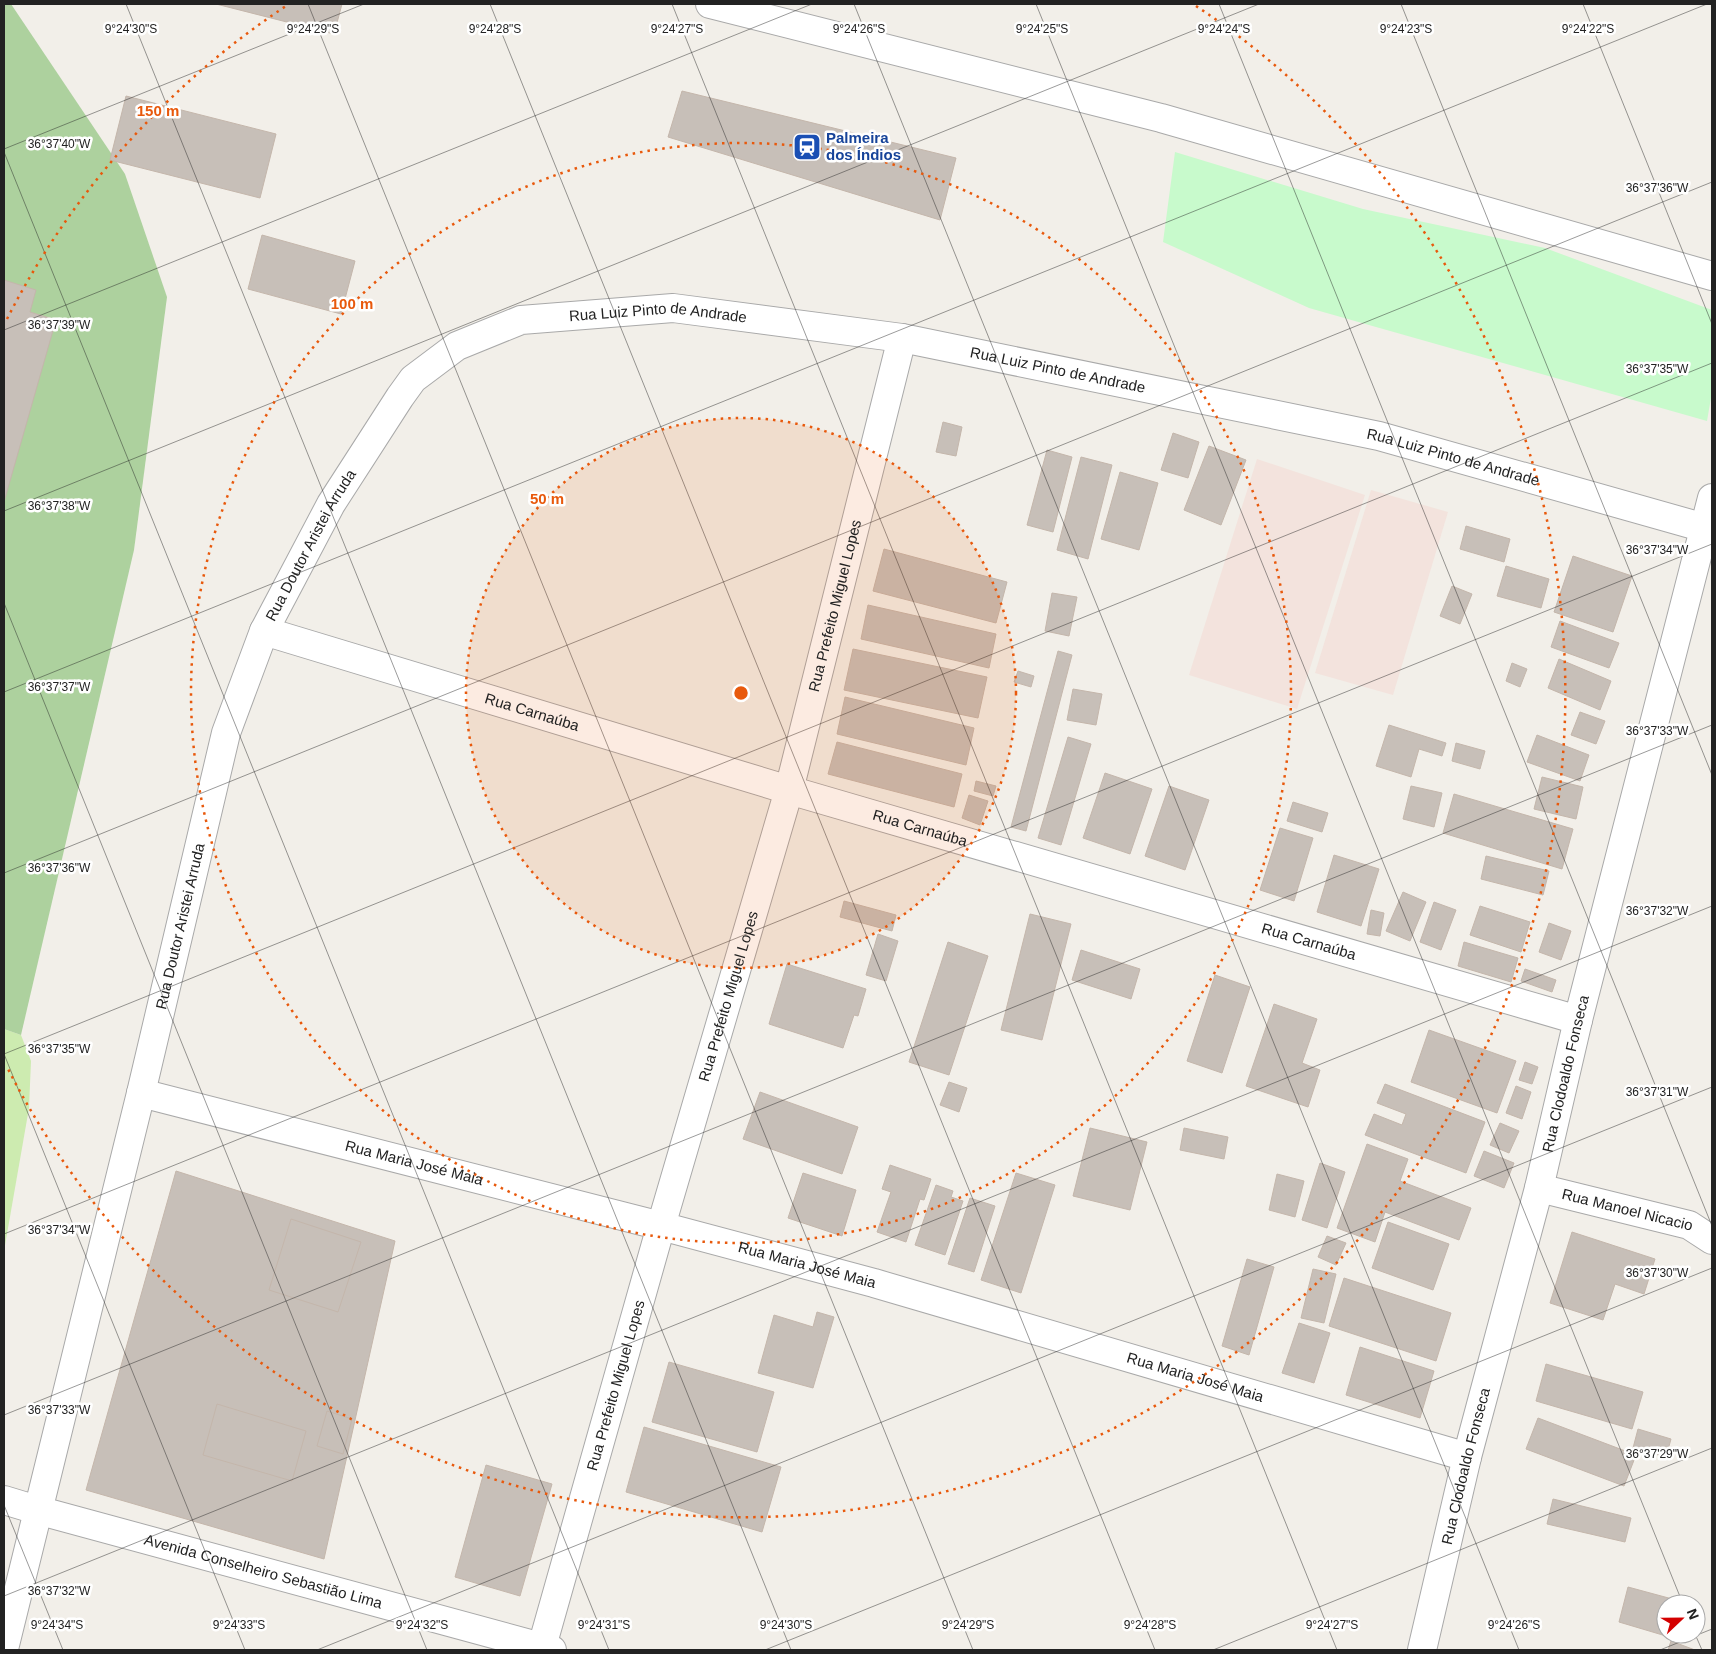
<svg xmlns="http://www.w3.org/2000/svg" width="1716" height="1654" viewBox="0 0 1716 1654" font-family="Helvetica,sans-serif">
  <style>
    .military { fill: #f3e3dd }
    .grass { fill: #cdebb0 }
    .forest { fill: #add19e }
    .park { fill: #c8facc }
    .building { fill: #c7bfb8; stroke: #c4b6ab }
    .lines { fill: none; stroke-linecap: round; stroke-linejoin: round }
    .minor-casing { stroke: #a9a9a9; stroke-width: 30 }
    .tertiary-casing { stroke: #a9a9a9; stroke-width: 30 }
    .minor { stroke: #fff; stroke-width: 28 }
    .tertiary { stroke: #fff; stroke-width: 28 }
    .ticks { fill: none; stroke: #222; stroke-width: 1; stroke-opacity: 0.45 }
    .ring { fill: none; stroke: #e8590c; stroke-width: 2.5; stroke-dasharray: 2.5 5 }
    .labels { text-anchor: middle; stroke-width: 5; stroke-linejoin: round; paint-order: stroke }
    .transit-label { font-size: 15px; font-weight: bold; fill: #164399; stroke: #fff; text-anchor: start }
    .street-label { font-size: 15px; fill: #222; stroke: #fff }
    .ticks-label { font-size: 12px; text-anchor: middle; fill: #222; stroke: #fff; stroke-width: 5; stroke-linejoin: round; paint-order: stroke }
    .centre { fill: #e8590c; stroke: #fff; stroke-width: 2.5 }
    .ring-label { font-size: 15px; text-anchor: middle; font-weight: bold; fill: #e8590c; stroke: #fff; stroke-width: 5; stroke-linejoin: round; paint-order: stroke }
  </style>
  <rect width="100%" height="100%" fill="#f2efe9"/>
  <!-- military -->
  <g class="military">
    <polygon points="1257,459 1365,495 1297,709 1189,675"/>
    <polygon points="1371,490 1448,512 1393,695 1315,673"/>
  </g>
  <!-- grass -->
  <polygon class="grass" points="4,1029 21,1035 31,1061 29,1108 4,1251"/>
  <!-- forest -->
  <polygon class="forest" points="4,4 11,4 125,174 167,297 134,550 21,1035 4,1029"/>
  <!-- park -->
  <polygon class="park" points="1175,152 1363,209 1545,248 1712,310 1712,392 1707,421 1309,308 1163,242"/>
  <!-- building -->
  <g class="building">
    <polygon points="216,4 342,4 334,34"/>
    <polygon points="682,91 956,158 940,220 668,137"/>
    <polygon points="126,96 276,134 260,198 110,160"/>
    <polygon points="262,235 355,261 341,314 248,289"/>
    <polygon points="4,280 36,290 30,312 56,320 4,502"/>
    <polygon points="943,422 962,427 956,456 936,452"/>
    <polygon points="1173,433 1199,442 1188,478 1161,470"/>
    <polygon points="1209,446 1246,460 1221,525 1184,510"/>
    <polygon points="1047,450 1072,457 1053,532 1027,525"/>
    <polygon points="1081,457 1112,465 1088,559 1057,550"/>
    <polygon points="1120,472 1158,483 1139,550 1101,539"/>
    <polygon points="1466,526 1510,539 1504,562 1460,549"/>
    <polygon points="884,549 1007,582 996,623 873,591"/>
    <polygon points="1573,556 1632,576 1613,632 1554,612"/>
    <polygon points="1506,566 1549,579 1541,608 1497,596"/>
    <polygon points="1452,586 1472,594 1460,624 1440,616"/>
    <polygon points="1052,593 1077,597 1069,636 1045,631"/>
    <polygon points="868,605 996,634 989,668 861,639"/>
    <polygon points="1560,621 1619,643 1609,668 1551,647"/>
    <polygon points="853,649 987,677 978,718 844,690"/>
    <polygon points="1058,651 1072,655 1026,831 1011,827"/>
    <polygon points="1559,659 1611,681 1600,710 1548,688"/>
    <polygon points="1512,663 1527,669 1520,687 1506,681"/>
    <polygon points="1018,671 1034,676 1031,687 1014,682"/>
    <polygon points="1073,689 1102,694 1096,725 1067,720"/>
    <polygon points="845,697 974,728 966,765 837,734"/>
    <polygon points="1580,712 1605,721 1596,744 1571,735"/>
    <polygon points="1389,725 1446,743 1442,756 1419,749 1411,777 1376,766"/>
    <polygon points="1537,735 1589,755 1580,781 1527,762"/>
    <polygon points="1068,737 1091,744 1061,845 1038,838"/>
    <polygon points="837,742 962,774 954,807 828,774"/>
    <polygon points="1456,743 1485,751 1480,769 1452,761"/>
    <polygon points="1105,773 1152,789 1130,854 1083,838"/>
    <polygon points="1542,777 1583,787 1576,819 1534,809"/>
    <polygon points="976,781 996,786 993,796 974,791"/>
    <polygon points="1169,786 1209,800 1185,870 1145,856"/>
    <polygon points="1411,786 1442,793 1434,827 1403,819"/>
    <polygon points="1454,794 1573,829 1562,869 1443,833"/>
    <polygon points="969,795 988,801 980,825 962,818"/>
    <polygon points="1293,802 1328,813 1322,832 1287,821"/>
    <polygon points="1280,828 1313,838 1294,901 1260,890"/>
    <polygon points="1334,855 1379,869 1361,926 1317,912"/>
    <polygon points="1486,856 1549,871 1543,895 1481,879"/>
    <polygon points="1403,892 1426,902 1410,941 1386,931"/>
    <polygon points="844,901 896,915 892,931 840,917"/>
    <polygon points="1434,902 1456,910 1441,950 1420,942"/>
    <polygon points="1480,906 1530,922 1521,952 1470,935"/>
    <polygon points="1371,910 1384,913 1380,936 1367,934"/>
    <polygon points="1030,914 1071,924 1042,1040 1001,1030"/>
    <polygon points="1549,923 1571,931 1561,960 1539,952"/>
    <polygon points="878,934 898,941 886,981 866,975"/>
    <polygon points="948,942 988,956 949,1075 909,1062"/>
    <polygon points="1464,942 1518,958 1511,982 1458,966"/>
    <polygon points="1081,950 1140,969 1131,999 1072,980"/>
    <polygon points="787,964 866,989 858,1016 854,1015 843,1048 769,1024"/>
    <polygon points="1525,969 1556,980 1552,992 1521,981"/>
    <polygon points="1215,975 1250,987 1222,1073 1187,1061"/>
    <polygon points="1274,1004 1317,1019 1302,1063 1320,1070 1308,1107 1246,1086"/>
    <polygon points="1429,1030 1516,1061 1497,1113 1411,1082"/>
    <polygon points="1525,1062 1538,1067 1532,1084 1519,1080"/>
    <polygon points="949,1082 967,1088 959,1112 940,1105"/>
    <polygon points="1385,1084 1485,1122 1466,1173 1365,1135 1374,1114 1402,1125 1406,1114 1377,1103"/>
    <polygon points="1516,1086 1531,1092 1522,1119 1506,1113"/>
    <polygon points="760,1092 858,1127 842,1174 743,1139"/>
    <polygon points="1500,1123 1519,1131 1509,1153 1490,1145"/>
    <polygon points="1090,1128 1147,1142 1130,1210 1073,1196"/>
    <polygon points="1184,1128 1228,1137 1224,1159 1180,1150"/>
    <polygon points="1367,1144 1408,1159 1400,1181 1471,1208 1459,1240 1385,1212 1375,1242 1337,1228"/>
    <polygon points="1484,1151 1514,1163 1504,1188 1474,1176"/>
    <polygon points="1320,1163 1345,1172 1327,1228 1302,1220"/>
    <polygon points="890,1165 931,1179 924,1200 920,1199 906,1242 877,1232 891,1192 882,1189"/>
    <polygon points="176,1171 395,1241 324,1559 86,1490"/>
    <polygon points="803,1173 856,1190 842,1236 788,1218"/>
    <polygon points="1016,1173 1055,1185 1021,1293 981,1280"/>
    <polygon points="1277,1174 1304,1181 1295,1217 1269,1210"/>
    <polygon points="936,1185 953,1191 951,1197 963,1201 945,1255 915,1245"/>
    <polygon points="970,1198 995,1206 974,1272 948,1264"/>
    <polygon points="291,1219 361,1242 338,1312 269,1290"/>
    <polygon points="1388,1222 1449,1244 1433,1290 1372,1268"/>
    <polygon points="1572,1232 1655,1259 1644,1294 1615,1284 1603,1320 1550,1303"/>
    <polygon points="1327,1236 1346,1243 1336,1265 1318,1257"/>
    <polygon points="1247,1259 1274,1267 1249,1355 1222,1346"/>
    <polygon points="1313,1269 1336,1274 1324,1323 1301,1318"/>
    <polygon points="1344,1278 1451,1313 1436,1361 1329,1326"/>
    <polygon points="817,1312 834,1317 813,1388 758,1373 774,1315 813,1327"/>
    <polygon points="1299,1323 1330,1333 1314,1383 1282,1373"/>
    <polygon points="1360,1347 1434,1371 1420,1418 1346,1395"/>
    <polygon points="669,1362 774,1392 757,1452 652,1422"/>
    <polygon points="1546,1364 1643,1392 1632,1429 1536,1401"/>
    <polygon points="217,1404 306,1431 292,1481 203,1455"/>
    <polygon points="327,1411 352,1419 343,1454 317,1446"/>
    <polygon points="1538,1418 1636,1455 1624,1486 1526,1449"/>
    <polygon points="644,1427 781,1467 762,1532 626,1492"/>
    <polygon points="1638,1429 1671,1439 1666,1457 1633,1448"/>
    <polygon points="486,1465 552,1484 520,1596 455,1577"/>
    <polygon points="1553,1499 1631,1518 1625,1542 1547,1524"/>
    <polygon points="1628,1587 1676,1600 1675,1604 1666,1604 1666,1636 1619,1622"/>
    <polygon points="1671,1641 1695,1650 1668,1650"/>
  </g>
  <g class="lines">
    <defs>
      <g id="minor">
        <path id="s1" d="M264,631L789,790L1578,1020"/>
        <path id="s2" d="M141,1093L661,1226L874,1283L1467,1457"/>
        <path id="s3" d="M1539,1188L1689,1225L1712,1240"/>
        <path id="s4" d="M4,1500L37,1510L552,1650"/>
        <path id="s5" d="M4,1649L141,1093L226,733L264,631L331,504L400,397L413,379L457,346L521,320L673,308L902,338L1379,436L1705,528"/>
        <path id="s6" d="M541,1650L661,1226L789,790L902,338"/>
      </g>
      <g id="tertiary">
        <polyline points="710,4 1161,118 1712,276"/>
        <path id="s7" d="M1422,1650L1467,1457L1539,1188L1578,1020L1712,498"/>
      </g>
    </defs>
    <!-- minor casing -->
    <use href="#minor" class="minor-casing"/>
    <!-- tertiary casing -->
    <use href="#tertiary" class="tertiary-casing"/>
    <!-- minor -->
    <use href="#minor" class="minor"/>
    <!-- tertiary -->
    <use href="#tertiary" class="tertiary"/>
  </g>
  <!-- ticks -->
  <path class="ticks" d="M126,4L791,1650M308,4L973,1650M490,4L1155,1650M672,4L1337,1650M854,4L1519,1650M1036,4L1683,1604M1219,4L1712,1226M1401,4L1712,775M1583,4L1712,324M4,149L364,4M4,152L609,1650M4,330L812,4M4,511L1259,4M4,603L427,1650M4,692L1707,4M4,873L1712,182M4,1054L1712,363M4,1054L245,1650M4,1234L1712,544M4,1415L1712,725M4,1505L63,1650M4,1596L1712,906M1695,1634L1702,1650M317,1650L1712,1087M765,1650L1712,1268M1213,1650L1712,1448M1660,1650L1712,1629"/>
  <!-- distance rings -->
  <circle cx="741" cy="693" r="275" fill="#e8590c" fill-opacity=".12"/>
  <g class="ring">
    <circle cx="741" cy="693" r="275"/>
    <circle cx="741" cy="693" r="550"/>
    <path d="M7 319A824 824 0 0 1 286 6M1196 6A824 824 0 1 1 7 1067"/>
  </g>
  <!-- icons -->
  <defs>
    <symbol id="station-square" viewBox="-11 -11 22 22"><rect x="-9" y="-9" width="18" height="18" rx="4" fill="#1a4fb4" stroke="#fff"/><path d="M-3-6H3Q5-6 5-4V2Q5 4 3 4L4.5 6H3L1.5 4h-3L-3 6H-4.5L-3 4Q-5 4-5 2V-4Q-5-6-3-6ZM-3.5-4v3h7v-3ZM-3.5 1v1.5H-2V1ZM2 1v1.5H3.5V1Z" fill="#fff"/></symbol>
  </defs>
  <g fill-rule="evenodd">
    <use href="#station-square" x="791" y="131" width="32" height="32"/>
  </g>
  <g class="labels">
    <!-- transit labels -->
    <g class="transit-label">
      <text x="826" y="143">Palmeira<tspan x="826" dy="17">dos Índios</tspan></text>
    </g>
    <!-- street labels -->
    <g class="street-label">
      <text dy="5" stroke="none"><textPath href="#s5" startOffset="1606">Rua Luiz Pinto de Andrade</textPath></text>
      <text dy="5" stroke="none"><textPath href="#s5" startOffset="2011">Rua Luiz Pinto de Andrade</textPath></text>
      <text dy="5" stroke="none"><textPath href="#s5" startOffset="2416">Rua Luiz Pinto de Andrade</textPath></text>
      <text dy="5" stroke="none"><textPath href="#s5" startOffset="1149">Rua Doutor Aristei Arruda</textPath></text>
      <text dy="5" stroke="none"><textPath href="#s6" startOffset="1085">Rua Prefeito Miguel Lopes</textPath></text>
      <text dy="5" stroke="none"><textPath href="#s1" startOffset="280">Rua Carnaúba</textPath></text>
      <text dy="5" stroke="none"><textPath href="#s1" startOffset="685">Rua Carnaúba</textPath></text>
      <text dy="5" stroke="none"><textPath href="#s5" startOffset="744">Rua Doutor Aristei Arruda</textPath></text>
      <text dy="5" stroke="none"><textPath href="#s1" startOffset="1090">Rua Carnaúba</textPath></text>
      <text dy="5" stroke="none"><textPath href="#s6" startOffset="680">Rua Prefeito Miguel Lopes</textPath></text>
      <text dy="5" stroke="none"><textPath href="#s7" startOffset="594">Rua Clodoaldo Fonseca</textPath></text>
      <text dy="5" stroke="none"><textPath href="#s2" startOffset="282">Rua Maria José Maia</textPath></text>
      <text dy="5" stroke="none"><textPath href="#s3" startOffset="91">Rua Manoel Nicacio</textPath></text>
      <text dy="5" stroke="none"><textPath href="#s2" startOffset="688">Rua Maria José Maia</textPath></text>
      <text dy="5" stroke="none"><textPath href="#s2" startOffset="1092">Rua Maria José Maia</textPath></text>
      <text dy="5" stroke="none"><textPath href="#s6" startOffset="275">Rua Prefeito Miguel Lopes</textPath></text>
      <text dy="5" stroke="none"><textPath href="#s7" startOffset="189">Rua Clodoaldo Fonseca</textPath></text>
      <text dy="5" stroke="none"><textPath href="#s4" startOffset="269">Avenida Conselheiro Sebastião Lima</textPath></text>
    </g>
  </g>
  <g class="ticks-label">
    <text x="1588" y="33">9°24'22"S</text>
    <text x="131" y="33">9°24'30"S</text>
    <text x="313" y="33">9°24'29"S</text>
    <text x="495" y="33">9°24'28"S</text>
    <text x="677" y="33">9°24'27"S</text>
    <text x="859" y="33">9°24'26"S</text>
    <text x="1042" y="33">9°24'25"S</text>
    <text x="1224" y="33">9°24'24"S</text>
    <text x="1406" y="33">9°24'23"S</text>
    <text x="59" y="148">36°37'40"W</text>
    <text x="1657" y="192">36°37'36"W</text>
    <text x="59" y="329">36°37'39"W</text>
    <text x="1657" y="373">36°37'35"W</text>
    <text x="59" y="510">36°37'38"W</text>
    <text x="1657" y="554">36°37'34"W</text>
    <text x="59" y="691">36°37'37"W</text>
    <text x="1657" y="735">36°37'33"W</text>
    <text x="59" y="872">36°37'36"W</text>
    <text x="1657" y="915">36°37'32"W</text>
    <text x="59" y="1053">36°37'35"W</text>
    <text x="1657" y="1096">36°37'31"W</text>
    <text x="59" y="1234">36°37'34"W</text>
    <text x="1657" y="1277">36°37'30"W</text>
    <text x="59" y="1414">36°37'33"W</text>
    <text x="1657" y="1458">36°37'29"W</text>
    <text x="59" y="1595">36°37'32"W</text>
    <text x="57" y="1629">9°24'34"S</text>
    <text x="239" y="1629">9°24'33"S</text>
    <text x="422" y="1629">9°24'32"S</text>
    <text x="604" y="1629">9°24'31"S</text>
    <text x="786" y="1629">9°24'30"S</text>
    <text x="968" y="1629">9°24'29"S</text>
    <text x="1150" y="1629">9°24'28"S</text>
    <text x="1332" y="1629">9°24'27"S</text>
    <text x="1514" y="1629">9°24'26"S</text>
  </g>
  <circle cx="741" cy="693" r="8" class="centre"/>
  <g class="ring-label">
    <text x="158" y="116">150 m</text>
    <text x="352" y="309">100 m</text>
    <text x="547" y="504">50 m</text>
  </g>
  <!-- border -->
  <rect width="1716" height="1654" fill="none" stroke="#222222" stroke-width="10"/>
  <!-- north arrow -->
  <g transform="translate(1681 1619) rotate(68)"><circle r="24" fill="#ffffff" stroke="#a7a7a7"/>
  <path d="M0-4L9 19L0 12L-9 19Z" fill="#d40000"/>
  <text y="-8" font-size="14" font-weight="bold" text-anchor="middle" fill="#222222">N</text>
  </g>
</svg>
